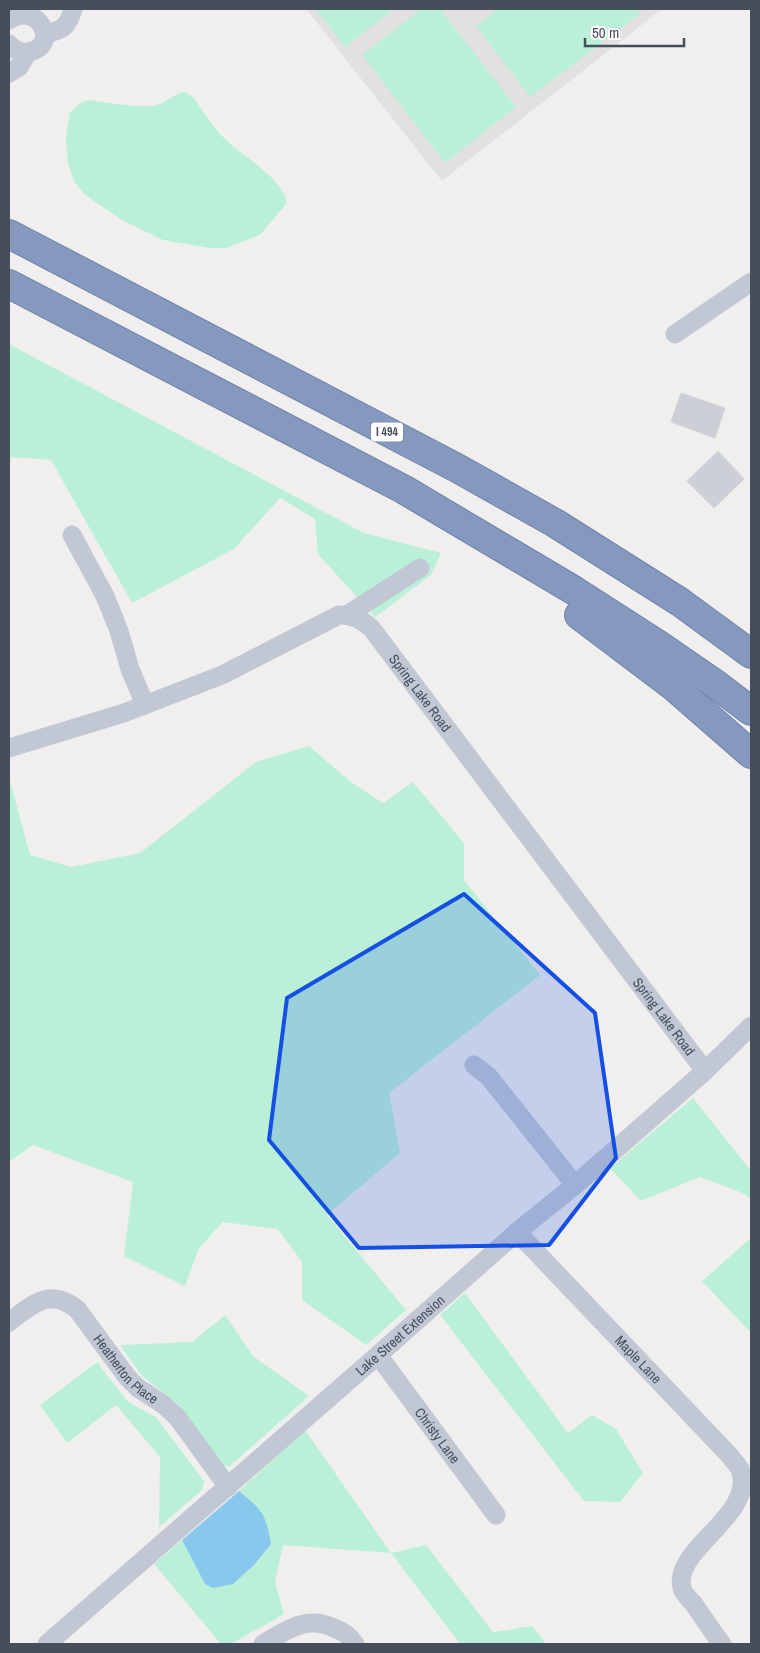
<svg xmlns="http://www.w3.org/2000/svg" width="760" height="1653" viewBox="0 0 760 1653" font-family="'Archivo Narrow',sans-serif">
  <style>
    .education { fill: #e2e0e0 }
    .green { fill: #bbf0d8 }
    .water { fill: #88c8ed }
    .building { fill: #cdcfd6; stroke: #d2d3da }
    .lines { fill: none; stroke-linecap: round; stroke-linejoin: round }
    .highway-casing { stroke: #7082aa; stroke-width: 30 }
    .minor { stroke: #c1c8d4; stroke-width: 19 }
    .highway { stroke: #8598be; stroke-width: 28 }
    .marked { fill: #164fe3; fill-opacity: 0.2; stroke: #164fe3; stroke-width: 4; stroke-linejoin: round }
    .labels { text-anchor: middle; stroke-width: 4.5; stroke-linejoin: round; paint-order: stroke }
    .shield { fill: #fff; stroke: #7e838d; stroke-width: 1 }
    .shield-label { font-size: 12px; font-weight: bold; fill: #464e5c }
    .street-label { font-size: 14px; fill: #464e5c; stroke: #fff }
  </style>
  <rect width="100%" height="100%" fill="#f1efee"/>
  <!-- education -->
  <polygon class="education" points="306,9 662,9 442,181"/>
  <!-- green -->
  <g class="green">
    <polygon points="315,9 394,9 345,47"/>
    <polygon points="421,9 440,9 516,107 445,163 362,55"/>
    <polygon points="498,9 637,9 640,14 530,97 476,26"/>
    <path d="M186,92L193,97C203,110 212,126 223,137C242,157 282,176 287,203L260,235L227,248H209L163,240L122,220L84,194L74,181L68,164L66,138L70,112L82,102L89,100C106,102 142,109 157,105C168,101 174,93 186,92Z"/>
    <polygon points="9,344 364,533 441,553 431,575 375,617 318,554 315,519 280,498 234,549 132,603 51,460 12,457 9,459"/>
    <polygon points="309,746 351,782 383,803 413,782 464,843 464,880 540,975 389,1093 400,1153 327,1215 406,1310 366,1345 302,1300 302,1262 278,1229 223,1222 199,1248 185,1286 124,1256 133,1182 33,1145 9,1162 9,777 30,855 71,867 140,853 256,762"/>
    <polygon points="693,1098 751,1171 751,1200 745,1194 700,1177 641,1201 610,1168"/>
    <polygon points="751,1238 751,1333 702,1281"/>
    <polygon points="465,1293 568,1433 592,1415 616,1429 643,1473 620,1502 584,1501 440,1315"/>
    <polygon points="225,1315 253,1356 309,1396 229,1467 221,1464 178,1404 142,1376 120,1345 192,1342"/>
    <polygon points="97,1362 128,1402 156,1417 204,1481 202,1490 159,1527 160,1457 116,1405 67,1443 40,1405"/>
    <polygon points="305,1430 391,1553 426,1545 493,1632 532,1626 546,1644 460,1644 391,1553 283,1545 275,1582 284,1614 231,1644 221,1644 154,1564 182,1540 205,1584 254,1503 239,1491"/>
  </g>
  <!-- water -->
  <path class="water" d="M239,1491C262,1509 266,1515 271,1544L254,1565L233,1584L213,1588L205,1584L182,1540Z"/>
  <!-- building -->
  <g class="building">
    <polygon points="681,393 725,408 715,438 671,422"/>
    <polygon points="718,451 744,479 714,508 687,481"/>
  </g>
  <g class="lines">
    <defs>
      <g id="highway">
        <polyline points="9,234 457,468 555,523 680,602 751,654"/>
        <polyline points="9,284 403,489 575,591 659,645 714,683 751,711"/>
        <polyline points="579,615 673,686 751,754"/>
      </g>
    </defs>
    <!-- highway casing -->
    <use href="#highway" class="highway-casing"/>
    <!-- minor -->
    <g class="minor">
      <path d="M9,20C37,0 62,45 29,52C21,53 14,50 9,44"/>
      <path d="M45,34C63,30 68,27 73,9"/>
      <polyline points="9,73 19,67 28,52"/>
      <polyline points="675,334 751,282"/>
      <polyline points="72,535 105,596 119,631 130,669 145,705"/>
      <polyline points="347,615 420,568"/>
      <path id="s1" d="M9,748L124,713L222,675L339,615C353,614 363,620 372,629L705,1071"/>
      <polyline points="474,1065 489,1077 575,1185"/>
      <path id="s2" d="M517,1232L731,1457C733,1461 738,1465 740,1469C757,1516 672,1548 682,1588C683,1593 689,1599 693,1603C703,1617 712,1631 722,1644"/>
      <path id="s3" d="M9,1322C32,1305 49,1287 77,1309L127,1377L138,1388L164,1405L177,1417L228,1487"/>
      <path id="s4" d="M378,1355L496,1515"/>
      <path id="s5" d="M47,1644L378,1355L517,1232L575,1185L705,1071L751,1026"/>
      <path d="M263,1644C287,1630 306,1615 334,1628C343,1631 350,1636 355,1644"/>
    </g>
    <!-- highway -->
    <use href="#highway" class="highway"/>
  </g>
  <!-- marked area -->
  <path class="marked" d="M464,894L595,1013L616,1158L549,1245L359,1248L269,1140L287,998Z"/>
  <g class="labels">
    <!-- shield labels -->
    <rect class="shield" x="371" y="422.5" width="32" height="19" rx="4"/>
    <g class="shield-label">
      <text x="387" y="436">I 494</text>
    </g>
    <!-- street labels -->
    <g class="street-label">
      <text dy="5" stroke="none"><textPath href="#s1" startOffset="474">Spring Lake Road</textPath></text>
      <text dy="5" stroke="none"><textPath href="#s1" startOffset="879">Spring Lake Road</textPath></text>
      <text dy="5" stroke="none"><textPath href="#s5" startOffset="469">Lake Street Extension</textPath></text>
      <text dy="5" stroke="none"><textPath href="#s2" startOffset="176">Maple Lane</textPath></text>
      <text dy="5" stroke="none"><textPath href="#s3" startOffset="155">Heatherton Place</textPath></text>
      <text dy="5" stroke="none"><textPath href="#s4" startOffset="100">Christy Lane</textPath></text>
    </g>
  </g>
  <!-- border -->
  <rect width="760" height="1653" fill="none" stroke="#464e5c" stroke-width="20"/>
  <!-- scale -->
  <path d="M585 38v8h99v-8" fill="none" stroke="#464e5c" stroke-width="2.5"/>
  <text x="592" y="38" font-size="15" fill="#464e5c" stroke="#ffffff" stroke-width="4" paint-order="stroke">50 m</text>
</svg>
